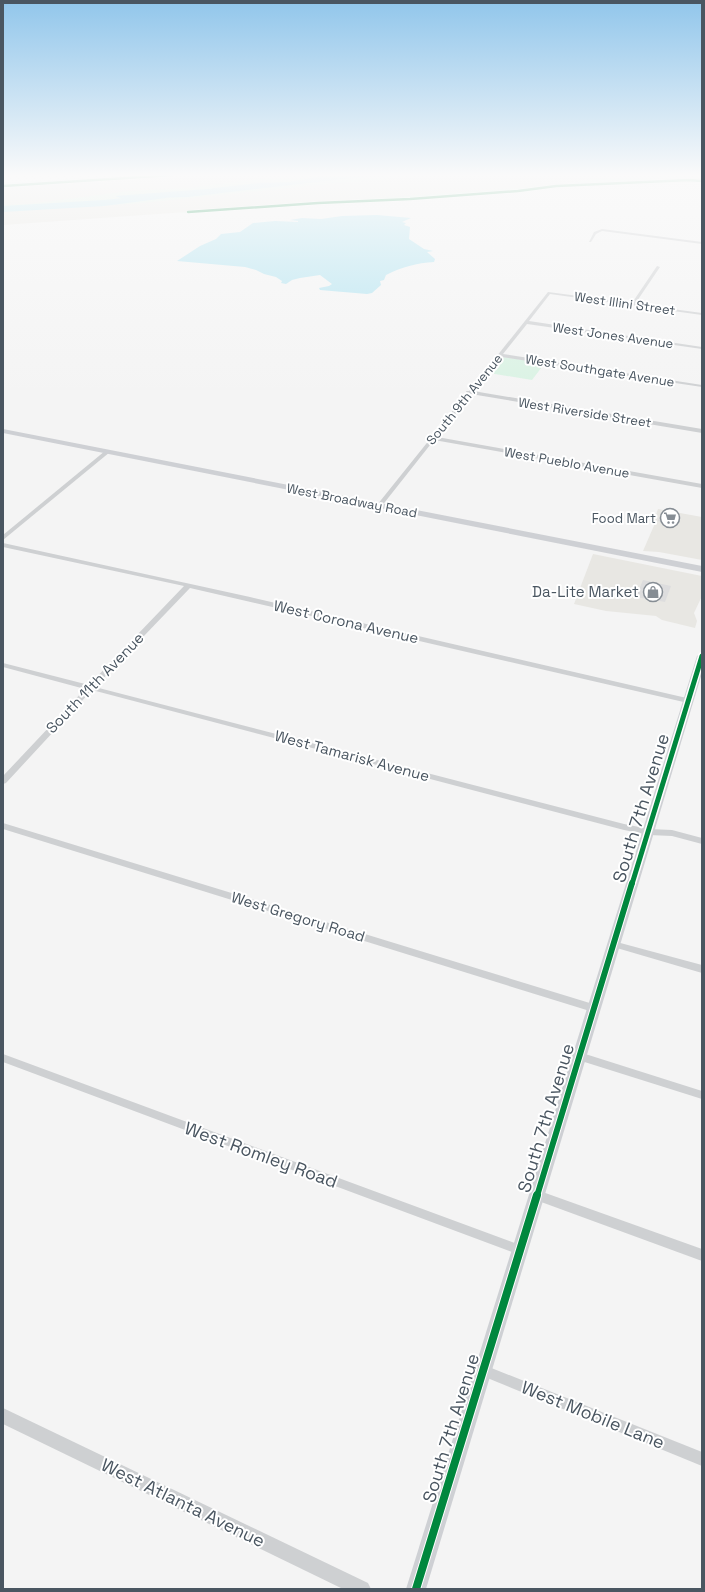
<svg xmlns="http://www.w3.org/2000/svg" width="705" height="1592" viewBox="0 0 705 1592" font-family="'Space Grotesk',sans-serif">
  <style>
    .commercial { fill: #e8e7e3 }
    .green { fill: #d9f2e3 }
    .sand { fill: #e7e6e1 }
    .water { fill: #aee2f0 }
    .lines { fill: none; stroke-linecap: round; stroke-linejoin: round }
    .river { fill: #aee2f0; fill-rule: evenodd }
    .building { fill: #ddddde }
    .minor { fill: #ced0d2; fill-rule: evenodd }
    .tertiary { fill: #ced0d2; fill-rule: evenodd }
    .secondary { fill: #ced0d4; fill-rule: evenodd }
    .cycleway-far3-casing { stroke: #fff; stroke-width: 3.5 }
    .cycleway-far2-casing { stroke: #fff; stroke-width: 8 }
    .cycleway-far1-casing { stroke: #fff; stroke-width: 8 }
    .cycleway-casing { stroke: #fff; stroke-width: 10 }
    .cycleway-far3 { stroke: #00873e; stroke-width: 2.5 }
    .cycleway-far2 { stroke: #00873e; stroke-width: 5 }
    .cycleway-far1 { stroke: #00873e; stroke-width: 6 }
    .cycleway { stroke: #00873e; stroke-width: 8 }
    .labels { text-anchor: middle; stroke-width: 4; stroke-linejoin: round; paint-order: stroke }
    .far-street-label { font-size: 13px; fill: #4a5661; stroke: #fff }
    .far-poi-label { font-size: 13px; fill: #4a5661; stroke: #fff; text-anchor: end }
    .poi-label { font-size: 15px; fill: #4a5661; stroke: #fff; text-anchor: end }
    .street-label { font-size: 15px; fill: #4a5661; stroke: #fff }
    .near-street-label { font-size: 18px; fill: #4a5661; stroke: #fff }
  </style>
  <rect width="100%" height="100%" fill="#f4f4f4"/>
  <!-- commercial -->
  <g class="commercial">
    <polygon points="658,509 702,517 702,560 659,552 643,551 656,521 654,520"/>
    <polygon points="593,554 702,576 702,596 694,613 697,621 695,628 662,620 656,616 606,611 574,604"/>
  </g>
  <!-- green -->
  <g class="green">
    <polygon points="128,175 702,175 702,182 554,187 513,192 394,201 319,203 189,213 176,212 3,222 3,183"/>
    <polygon points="502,357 545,363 532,380 489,373"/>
  </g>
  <!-- sand -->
  <g class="sand">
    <polygon points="178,175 288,175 189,188 129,191 29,204 3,205 3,187"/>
    <polygon points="492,175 668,175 594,179 565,184 506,189 3,225 3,211 131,204 327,184 424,176"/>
  </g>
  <!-- water -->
  <g class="water">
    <polygon points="329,175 396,175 343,179 188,197 124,199 115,196 207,189 258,183 288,182"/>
    <path d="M342,216L377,215L411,218L402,222L406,223L404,225L410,227L409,239L424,249L433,251L427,252L435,259L434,262C417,263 401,267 386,275L384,280L380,281L381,285L372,293L367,294L320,290L319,288L329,286L332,284L320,275L300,278L292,280L286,284L281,283L282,281L276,277L264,274L256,270L245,267L177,261L200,246L216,239L221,234L240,232L253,223L275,221L298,222V221L290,220L302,218L321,219Z"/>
  </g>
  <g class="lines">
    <!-- river -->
    <polygon class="river" points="163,194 167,196 166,198 104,206 3,212 3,206 104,200"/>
  </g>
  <!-- building -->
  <g class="building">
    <polygon points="661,512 681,516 679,523 673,524 658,521"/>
    <polygon points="643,580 671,586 665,602 636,597"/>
  </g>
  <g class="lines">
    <!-- minor -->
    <g class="minor">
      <polygon points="602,229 702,242 702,244 602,231 596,234 591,242 589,242 594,232"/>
      <polygon points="657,266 660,267 635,304 702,313 702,315 550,294 529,321 702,347 702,349 527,324 503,354 702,385 702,387 501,357 473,391 702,429 702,433 471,394 437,437 702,484 702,488 434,440 381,507 377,507 377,505 467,393 466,391 469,391 548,292 632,303"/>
      <polygon points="105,451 110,452 3,540 3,535"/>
      <polygon points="3,543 250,597 691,699 692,701 688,703 190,588 95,687 624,824 649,829 672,830 702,838 702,844 672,836 649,835 624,830 92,690 6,783 3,784 3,776 85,689 3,667 3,663 89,685 184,586 3,547"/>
      <polygon points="3,823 593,1004 596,1005 598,1008 596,1011 593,1012 3,829"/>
      <polygon points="613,941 702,965 702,973 610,946 608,944 610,942"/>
      <polygon points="579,1052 702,1091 702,1099 575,1059 574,1056 575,1053"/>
      <polygon points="3,1054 520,1245 524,1246 526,1250 524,1254 520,1255 3,1062"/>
      <polygon points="537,1190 702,1249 702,1261 533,1199 531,1195 533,1191"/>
      <polygon points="484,1365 702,1452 702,1466 480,1375 478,1371 480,1367"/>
    </g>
    <!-- tertiary -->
    <polygon class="tertiary" points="3,1408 368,1583 371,1589 343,1589 3,1424"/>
    <!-- secondary -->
    <g class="secondary">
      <polygon points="3,429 702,566 702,572 3,433"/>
      <polygon points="702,653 702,673 426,1589 406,1589 697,656"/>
    </g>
    <defs>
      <g id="cycleway-far3">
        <polyline points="3,186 172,175"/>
        <polyline points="188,212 318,203 410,199 518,191 556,186 689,180 702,181"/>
      </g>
      <polyline id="cycleway-far2" points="632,884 702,656"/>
      <polyline id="cycleway-far1" points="537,1196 632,883"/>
      <polyline id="cycleway" points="416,1589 537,1195"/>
    </defs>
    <!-- cycleway-far3 casing -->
    <use href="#cycleway-far3" class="cycleway-far3-casing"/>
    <!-- cycleway-far2 casing -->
    <use href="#cycleway-far2" class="cycleway-far2-casing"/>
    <!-- cycleway-far1 casing -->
    <use href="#cycleway-far1" class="cycleway-far1-casing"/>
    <!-- cycleway casing -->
    <use href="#cycleway" class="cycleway-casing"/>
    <!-- cycleway-far3 -->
    <use href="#cycleway-far3" class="cycleway-far3"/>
    <!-- cycleway-far2 -->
    <use href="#cycleway-far2" class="cycleway-far2"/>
    <!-- cycleway-far1 -->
    <use href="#cycleway-far1" class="cycleway-far1"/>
    <!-- cycleway -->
    <use href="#cycleway" class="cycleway"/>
  </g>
  <!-- sky -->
  <linearGradient id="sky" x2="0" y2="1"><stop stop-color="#91c6eb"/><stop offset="0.44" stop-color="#fafafa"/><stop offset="1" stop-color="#fafafa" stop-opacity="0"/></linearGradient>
  <rect width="705" height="398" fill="url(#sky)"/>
  <!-- icons -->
  <defs>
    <symbol id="supermarket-ring" viewBox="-11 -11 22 22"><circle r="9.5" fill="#fff" stroke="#868d94" stroke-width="1.5"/><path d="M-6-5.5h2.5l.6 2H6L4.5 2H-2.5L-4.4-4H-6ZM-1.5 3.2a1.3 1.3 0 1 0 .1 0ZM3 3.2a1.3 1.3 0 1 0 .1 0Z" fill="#868d94"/></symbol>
    <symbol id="shop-ring" viewBox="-11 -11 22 22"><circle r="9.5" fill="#fff" stroke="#868d94" stroke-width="1.5"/><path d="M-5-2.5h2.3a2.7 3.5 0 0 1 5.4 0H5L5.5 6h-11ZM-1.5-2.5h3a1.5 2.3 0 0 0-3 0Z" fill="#868d94"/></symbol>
  </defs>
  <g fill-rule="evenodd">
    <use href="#supermarket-ring" x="659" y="507" width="22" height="22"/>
    <use href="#shop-ring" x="642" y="581" width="22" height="22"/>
  </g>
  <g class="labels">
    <!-- far-street labels -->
    <g class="far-street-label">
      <text transform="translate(625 303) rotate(8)" y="5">West Illini Street</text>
      <text transform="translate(613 335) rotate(8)" y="5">West Jones Avenue</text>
      <text transform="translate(600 370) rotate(9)" y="5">West Southgate Avenue</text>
      <text transform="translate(464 399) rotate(-51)" y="5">South 9th Avenue</text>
      <text transform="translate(585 412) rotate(9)" y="5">West Riverside Street</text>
      <text transform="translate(567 462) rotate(10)" y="5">West Pueblo Avenue</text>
      <text transform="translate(352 500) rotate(11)" y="5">West Broadway Road</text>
    </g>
    <!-- far-poi labels -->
    <g class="far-poi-label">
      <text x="656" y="523">Food Mart</text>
    </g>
    <!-- poi labels -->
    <g class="poi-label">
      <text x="639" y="597">Da-Lite Market</text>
    </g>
    <!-- street labels -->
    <g class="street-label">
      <text transform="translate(346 622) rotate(13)" y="5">West Corona Avenue</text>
      <text transform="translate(95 683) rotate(-46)" y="5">South 11th Avenue</text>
      <text transform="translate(352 756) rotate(15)" y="5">West Tamarisk Avenue</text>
      <text transform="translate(298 917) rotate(17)" y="5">West Gregory Road</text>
    </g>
    <!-- near-street labels -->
    <g class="near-street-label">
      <text transform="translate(641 808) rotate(-73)" y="6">South 7th Avenue</text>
      <text transform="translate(546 1118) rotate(-73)" y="6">South 7th Avenue</text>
      <text transform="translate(261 1155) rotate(20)" y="6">West Romley Road</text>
      <text transform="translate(593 1415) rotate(22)" y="6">West Mobile Lane</text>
      <text transform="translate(451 1428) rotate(-73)" y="6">South 7th Avenue</text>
      <text transform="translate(183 1503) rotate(26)" y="6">West Atlanta Avenue</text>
    </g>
  </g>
  <!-- border -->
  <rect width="705" height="1592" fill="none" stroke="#4a5661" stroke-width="8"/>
</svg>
